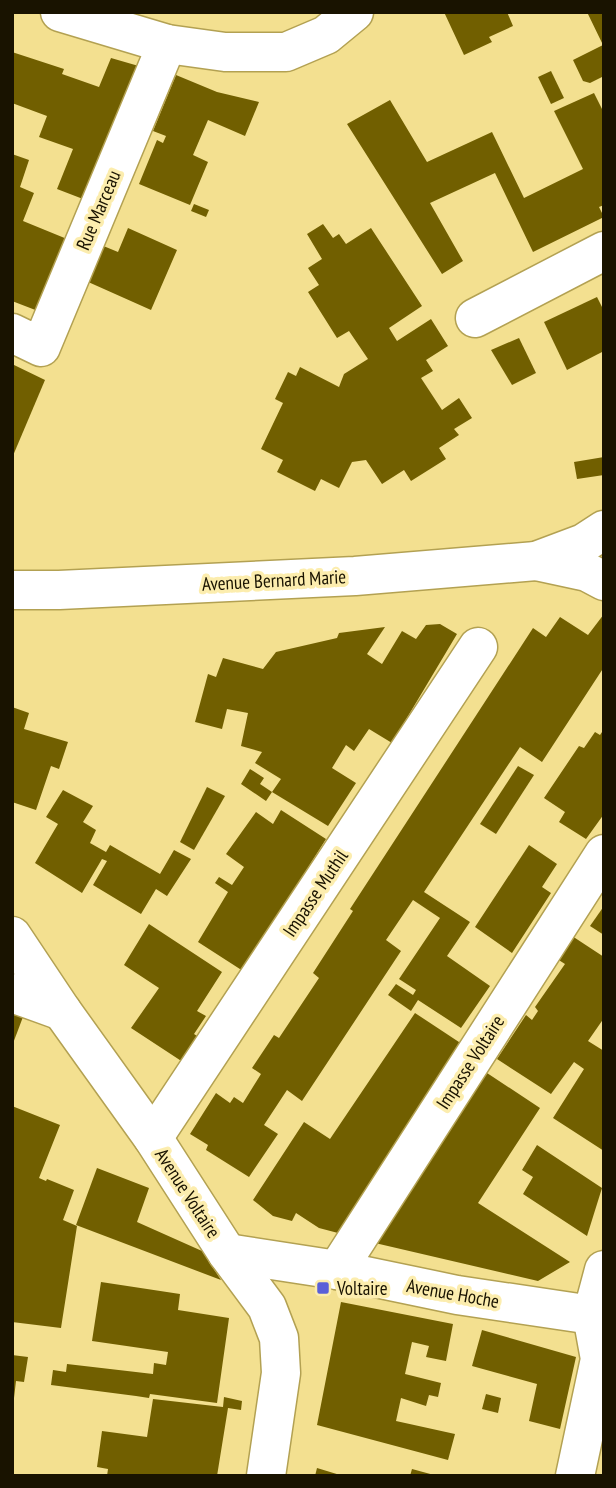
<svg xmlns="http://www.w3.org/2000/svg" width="616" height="1488" viewBox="0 0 616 1488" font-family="'PT Sans Narrow',sans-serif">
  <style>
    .building { fill: #715f00 }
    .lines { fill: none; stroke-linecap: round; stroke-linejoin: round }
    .street-casing { stroke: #b3a152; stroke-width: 41 }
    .secondary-casing { stroke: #b3a152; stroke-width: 41 }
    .street { stroke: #fff; stroke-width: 38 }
    .secondary { stroke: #fff; stroke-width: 38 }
    .poi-dot { fill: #5a60d8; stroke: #fcedae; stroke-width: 2.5 }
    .labels { text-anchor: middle; stroke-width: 7; stroke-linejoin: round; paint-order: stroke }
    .street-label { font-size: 19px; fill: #191300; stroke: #fcedae }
    .poi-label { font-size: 19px; fill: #191300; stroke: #fcedae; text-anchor: start }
  </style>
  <rect width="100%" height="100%" fill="#f3e090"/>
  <!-- building -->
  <g class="building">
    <polygon points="444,12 507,12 513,26 489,37 492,42 464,55"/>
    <polygon points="587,12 604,12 604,76 590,83 583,81 573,60 603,45"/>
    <polygon points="12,52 64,69 62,74 99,87 111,58 149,69 83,199 57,189 73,149 39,137 47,116 12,103"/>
    <polygon points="551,71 564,98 551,104 538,77"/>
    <polygon points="176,75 217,92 259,102 245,136 208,120 193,155 208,162 190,205 139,184 157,140 163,143 166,136 153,131"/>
    <polygon points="594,93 604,113 604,205 599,207 604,217 533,252 495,173 430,203 463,261 442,274 347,124 390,100 427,162 492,132 524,198 583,169 554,111"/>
    <polygon points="12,154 29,160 20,187 34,193 23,221 67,239 38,311 12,301"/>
    <polygon points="194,204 209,210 206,217 191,211"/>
    <polygon points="323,224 333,238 339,234 346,244 371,228 422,306 389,328 397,341 431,319 448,346 426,360 433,371 421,378 442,410 459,398 472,418 454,429 459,435 439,448 446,459 411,481 404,470 382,484 366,460 352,462 339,488 321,479 315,491 277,472 283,460 261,449 283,403 275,399 288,372 296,376 300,367 339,387 344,374 368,359 349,331 337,338 308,292 319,285 308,268 322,259 307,234"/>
    <polygon points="128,228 177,250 151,310 86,281 101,245 118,252"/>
    <polygon points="597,297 604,311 604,351 567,370 544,322"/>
    <polygon points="519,338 536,373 512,385 491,350"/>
    <polygon points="12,364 45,380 12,458"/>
    <polygon points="604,457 604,475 577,479 574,462"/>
    <polygon points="604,614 604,667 557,739 542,762 520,747 424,892 470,922 447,956 490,986 461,1028 418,1000 411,1011 388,995 396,984 413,995 416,990 399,979 440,918 413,900 386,940 401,951 302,1101 287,1090 264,1125 278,1134 249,1177 206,1150 208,1145 190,1134 216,1093 230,1103 234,1097 243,1103 261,1074 252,1068 274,1035 279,1038 319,978 313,973 353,911 350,909 533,628 546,637 560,617 588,635"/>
    <polygon points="440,624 457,634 392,743 369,729 354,751 346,745 332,768 356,783 328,826 272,792 266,801 241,784 250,769 264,778 260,784 272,792 281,779 255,763 262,752 241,746 248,713 227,709 222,729 195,722 208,674 216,677 223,658 263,669 276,652 337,638 339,633 385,627 367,654 382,664 402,631 416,639 426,625"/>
    <polygon points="12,707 29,713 24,729 68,742 59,769 51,766 36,810 12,802"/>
    <polygon points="604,729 604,814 586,839 559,822 565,812 544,798 579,746 584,748 595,732 600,735"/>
    <polygon points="518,766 534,775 496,834 480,824"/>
    <polygon points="207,787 225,796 194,850 180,842"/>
    <polygon points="63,790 93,806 83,822 96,830 90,843 106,852 110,845 160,874 174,850 191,859 167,896 156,889 141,914 93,885 107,861 102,859 82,893 35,863 58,824 46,817"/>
    <polygon points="281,810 326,839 243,971 198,942 228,892 215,883 219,877 232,885 244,867 226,854 256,812 273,824"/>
    <polygon points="529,845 557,864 542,887 551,893 512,953 475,927"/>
    <polygon points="604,906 604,935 590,926"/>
    <polygon points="149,924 222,972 197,1011 206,1016 194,1034 208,1043 192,1068 131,1028 159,988 124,965"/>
    <polygon points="569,934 604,957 604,1018 588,1041 604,1051 604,1151 553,1118 584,1069 574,1062 551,1094 497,1059 526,1015 532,1020 538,1011 535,1007 565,964 554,957"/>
    <polygon points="12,1004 26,1009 12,1046"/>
    <polygon points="415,1013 465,1046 338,1233 319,1228 296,1213 292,1221 273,1216 253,1200 304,1122 330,1139"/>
    <polygon points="487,1073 540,1108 478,1203 570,1262 538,1281 375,1243 451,1110 459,1116"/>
    <polygon points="12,1106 60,1125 39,1178 46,1181 47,1179 74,1190 63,1220 77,1226 61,1328 12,1322"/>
    <polygon points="537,1145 602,1188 587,1236 523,1194 533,1177 522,1170"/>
    <polygon points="97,1168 149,1188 137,1222 202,1251 221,1280 76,1225"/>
    <polygon points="101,1282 180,1294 178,1310 229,1318 217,1403 150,1394 149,1398 136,1396 51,1385 53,1370 66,1372 67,1364 153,1374 154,1363 166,1365 168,1352 92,1341"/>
    <polygon points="341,1302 453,1324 446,1361 426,1357 429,1346 412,1342 405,1374 441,1383 438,1397 429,1395 426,1406 401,1398 396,1421 455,1434 448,1460 317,1425"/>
    <polygon points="482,1330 576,1357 560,1429 529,1421 537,1384 472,1366"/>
    <polygon points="12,1355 28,1357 24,1382 16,1381 14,1398"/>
    <polygon points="486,1394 501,1398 498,1413 482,1409"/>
    <polygon points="224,1397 242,1401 241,1410 228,1408 217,1476 107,1476 108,1469 97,1467 102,1431 147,1437 153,1399 223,1407"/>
    <polygon points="317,1468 340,1475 340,1476 315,1476"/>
    <polygon points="412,1469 434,1475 434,1476 410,1476"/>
  </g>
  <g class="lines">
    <defs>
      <g id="street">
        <polyline points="475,318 604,251"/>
        <polyline points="12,333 41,347 167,44"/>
        <polyline points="12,936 62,1011 153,1138 227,1253 267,1307 279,1338 281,1373 266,1476"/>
        <polyline points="12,993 62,1011"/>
        <polyline points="153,1138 478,647"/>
        <polyline points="227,1253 337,1270 457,1295 592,1315"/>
        <polyline points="337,1270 604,854"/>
        <polyline points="575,1476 600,1359 592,1315 604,1270"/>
      </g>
      <g id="secondary">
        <polyline points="60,12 167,44 225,52 286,52 326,35 354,12"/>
        <polyline points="536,561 587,572 604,581"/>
        <polyline points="12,590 59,590 355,576 536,561 584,543 604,530"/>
      </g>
    </defs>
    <!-- street casing -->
    <use href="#street" class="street-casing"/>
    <!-- secondary casing -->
    <use href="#secondary" class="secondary-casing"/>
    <!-- street -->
    <use href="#street" class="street"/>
    <!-- secondary -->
    <use href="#secondary" class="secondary"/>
  </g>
  <!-- markers -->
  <rect class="poi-dot" x="316" y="1281" width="14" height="14" rx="3.5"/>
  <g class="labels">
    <!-- street labels -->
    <g class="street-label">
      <text transform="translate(98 210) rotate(-67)" y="7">Rue Marceau</text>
      <text transform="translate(274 580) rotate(-3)" y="7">Avenue Bernard Marie</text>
      <text transform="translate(315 893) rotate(-56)" y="7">Impasse Muthil</text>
      <text transform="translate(470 1062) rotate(-57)" y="7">Impasse Voltaire</text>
      <text transform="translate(188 1193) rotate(57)" y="7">Avenue Voltaire</text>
      <text transform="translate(453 1293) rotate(10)" y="7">Avenue Hoche</text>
    </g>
    <!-- poi labels -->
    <g class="poi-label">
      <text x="337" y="1295">Voltaire</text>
    </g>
  </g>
  <!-- border -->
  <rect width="616" height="1488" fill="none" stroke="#191300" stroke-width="28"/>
</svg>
